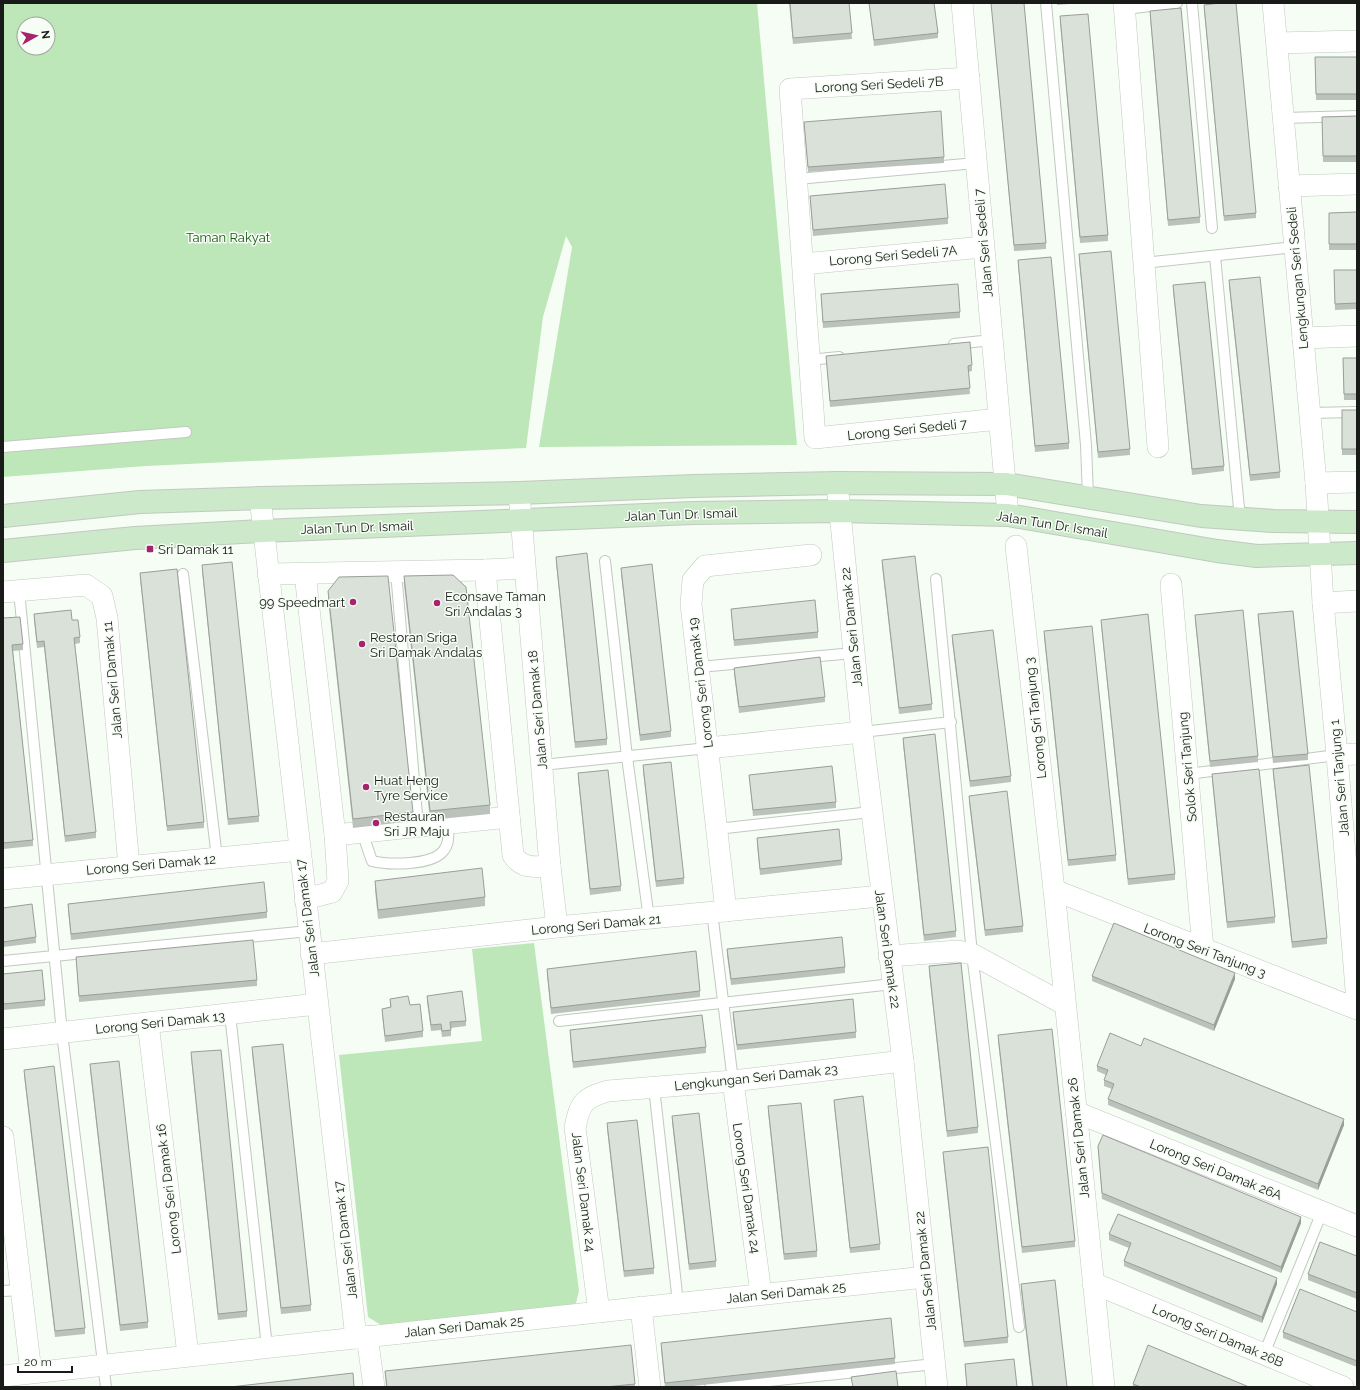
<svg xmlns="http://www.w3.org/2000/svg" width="1360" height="1390" viewBox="0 0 1360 1390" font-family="Raleway,sans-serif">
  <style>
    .green { fill: #bde7b8; fill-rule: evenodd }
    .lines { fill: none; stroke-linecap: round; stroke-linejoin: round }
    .lane-casing { stroke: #c1c9c0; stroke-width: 12 }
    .street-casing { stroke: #c1c9c0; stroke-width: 22 }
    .secondary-casing { stroke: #c1c9c0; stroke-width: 24 }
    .lane { stroke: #fff; stroke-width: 10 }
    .street { stroke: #fff; stroke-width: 21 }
    .secondary { stroke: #cce9c9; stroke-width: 22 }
    .wall { fill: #bbc2bb }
    .shaded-wall { fill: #999e98 }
    .building { fill: #dae1d9; stroke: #999e98 }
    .poi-dot { fill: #a8236e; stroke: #f6fdf5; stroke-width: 1.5 }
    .labels { text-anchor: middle; stroke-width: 3; stroke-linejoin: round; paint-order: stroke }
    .street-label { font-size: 13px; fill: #191b18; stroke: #f6fdf5 }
    .park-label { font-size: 13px; fill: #1e5618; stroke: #f6fdf5 }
    .poi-label { font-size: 13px; fill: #191b18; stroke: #f6fdf5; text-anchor: start }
  </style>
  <rect width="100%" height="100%" fill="#f6fdf5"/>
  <!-- green -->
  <g class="green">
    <path d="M3,3H757L797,445L539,447L572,247L566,236L543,317L526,448L146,466L3,477ZM24,24H48V48H24Z"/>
    <polygon points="534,943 579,1291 576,1303 563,1310 402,1327 381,1325 368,1317 339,1055 482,1041 472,949"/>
  </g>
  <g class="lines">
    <defs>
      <g id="lane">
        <polyline points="1046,3 1086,445 1088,497"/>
        <polyline points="1192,3 1212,228"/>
        <polyline points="1125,9 1177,3"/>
        <polyline points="1283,118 1357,116"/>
        <polyline points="797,179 976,163"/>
        <polyline points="1215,256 1240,519"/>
        <polyline points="1143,263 1295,247"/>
        <polyline points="954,344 992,340"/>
        <polyline points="809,360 839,357"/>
        <polyline points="1310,413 1357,412"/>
        <polyline points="3,447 186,432"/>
        <polyline points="605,561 627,757 649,919"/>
        <polyline points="396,572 418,826"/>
        <polyline points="183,574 217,858"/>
        <polyline points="936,579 972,954 1019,1327"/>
        <polyline points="19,591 62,1033 106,1387"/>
        <polyline points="699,667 854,653"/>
        <polyline points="862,732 951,722"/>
        <polyline points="542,765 708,748"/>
        <polyline points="1188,774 1337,755"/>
        <polyline points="717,829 871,812"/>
        <path d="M362,832L372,861C388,865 433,866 444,850C450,842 448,833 448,823"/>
        <polyline points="712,912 733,1081"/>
        <polyline points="3,961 309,931"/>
        <polyline points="230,1014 267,1347"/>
        <polyline points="559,1021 893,984"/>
        <polyline points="654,1087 678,1303"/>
        <polyline points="3,1291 21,1290"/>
        <polyline points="1264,1354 1322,1212"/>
        <polyline points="710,1387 935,1364"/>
      </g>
      <g id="street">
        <polyline points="962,3 1008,515"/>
        <polyline points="1124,3 1158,447"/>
        <polyline points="1273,3 1316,483 1323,603 1337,755 1357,1002"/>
        <polyline points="1277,43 1357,41"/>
        <polyline points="969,78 790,89 815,438 999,419"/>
        <polyline points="1289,186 1357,184"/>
        <polyline points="803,264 983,247"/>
        <polyline points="1303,338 1357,336"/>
        <polyline points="837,483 862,732 903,1061 937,1387"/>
        <polyline points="1316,483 1357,482"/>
        <polyline points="519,493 550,866 557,927"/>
        <polyline points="260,498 356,1338"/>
        <polyline points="1016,546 1054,890 1104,1387"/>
        <path d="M485,570L513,855C522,869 535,867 550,866"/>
        <polyline points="268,574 485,570 524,568"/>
        <polyline points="305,574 335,835 338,881 332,892 305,899"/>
        <polyline points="1171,584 1203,949"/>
        <polyline points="3,592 86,585 102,596 107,618 129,867"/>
        <polyline points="1323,603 1357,601"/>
        <polyline points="708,748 862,732"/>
        <polyline points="1337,755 1357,754"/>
        <polyline points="335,835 509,817"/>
        <polyline points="3,879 300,850"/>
        <polyline points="1054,890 1357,1009"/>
        <polyline points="726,911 691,604 693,580 705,566 811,555"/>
        <polyline points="311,954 557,927 881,896"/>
        <polyline points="889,956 958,951 972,954 1064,1004"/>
        <polyline points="148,1023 188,1355"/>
        <polyline points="3,1039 317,1004"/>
        <polyline points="733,1081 761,1294"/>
        <polyline points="1076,1112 1357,1226"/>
        <polyline points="3,1137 31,1372"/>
        <polyline points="1093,1283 1343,1387"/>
        <polyline points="641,1307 650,1387"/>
        <path d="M599,1312L575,1128C580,1102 584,1098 608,1091L733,1081L903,1061"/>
        <polyline points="367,1336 374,1387"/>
        <polyline points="3,1376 925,1277"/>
      </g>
      <g id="secondary">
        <polyline points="3,516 140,502 260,498 519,493 694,486 837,483 1006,484 1201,516 1274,521 1357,522"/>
        <polyline points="3,551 135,538 262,531 693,513 839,511 1008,515 1217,551 1257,556 1357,553"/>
      </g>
    </defs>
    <!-- lane casing -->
    <use href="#lane" class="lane-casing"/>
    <!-- street casing -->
    <use href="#street" class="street-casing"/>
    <!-- secondary casing -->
    <use href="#secondary" class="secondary-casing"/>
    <!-- lane -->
    <use href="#lane" class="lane"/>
    <!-- street -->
    <use href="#street" class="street"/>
    <!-- secondary -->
    <use href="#secondary" class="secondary"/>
  </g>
  <!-- wall -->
  <g class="wall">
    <polygon points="789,3 849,3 852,39 793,44"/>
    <polygon points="869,3 934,3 938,33 938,38 874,46"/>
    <polygon points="991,3 1024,3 1046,243 1046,249 1014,251"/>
    <polygon points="1057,3 1081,3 1057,5"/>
    <polygon points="1204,5 1256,213 1256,218 1224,221 1204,10"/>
    <polygon points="1150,11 1200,217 1200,223 1168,226 1150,17"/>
    <polygon points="1060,16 1108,235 1108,241 1080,243 1060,22"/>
    <polygon points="1315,57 1357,57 1357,100 1316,100"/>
    <polygon points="1357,116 1357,162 1323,162 1322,117"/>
    <polygon points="804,122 944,157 944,163 808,172"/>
    <polygon points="810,196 948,218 948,224 813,236"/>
    <polygon points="1357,212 1357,250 1329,250 1329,213"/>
    <polygon points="1079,254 1130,449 1130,455 1098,458 1079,260"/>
    <polygon points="1018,260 1069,443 1069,449 1035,452 1018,265"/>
    <polygon points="1334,270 1357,270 1357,309 1335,310"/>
    <polygon points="1229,280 1280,472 1280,478 1250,481 1229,286"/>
    <polygon points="1173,285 1224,466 1224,471 1192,475 1173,291"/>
    <polygon points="821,294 960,312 960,318 823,328"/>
    <polygon points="826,356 972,365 972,371 968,372 970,394 830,407"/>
    <polygon points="1343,358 1357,358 1357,400 1344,400"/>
    <rect x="1342" y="410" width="15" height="45"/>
    <polygon points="556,557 607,739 607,745 575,748 556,563"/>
    <polygon points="882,560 932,704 932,710 899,714 882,566"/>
    <polygon points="202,565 259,816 259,822 228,825 202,571"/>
    <polygon points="621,568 671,731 671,737 640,741 621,574"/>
    <polygon points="140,573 204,822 204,828 167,831 140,579"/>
    <polygon points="404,576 490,805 490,814 430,820 404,585"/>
    <polygon points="328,591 413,812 413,821 353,828 328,599"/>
    <polygon points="731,609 818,632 818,638 734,646"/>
    <polygon points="34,614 72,620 80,637 80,643 75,644 96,832 96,838 65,842 44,647 37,648 34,620"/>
    <polygon points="1258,614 1308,754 1308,760 1273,763 1258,620"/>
    <polygon points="1195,615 1258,756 1258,762 1210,767 1195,621"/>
    <polygon points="3,618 23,644 23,650 13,651 33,840 33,846 3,849"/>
    <polygon points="1101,620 1175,874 1175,880 1128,885 1101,625"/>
    <polygon points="1044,631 1116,855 1116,861 1068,866 1044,637"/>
    <polygon points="952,635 1011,776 1011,782 970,787 952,641"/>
    <polygon points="734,668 825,697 825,702 739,713 734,674"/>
    <polygon points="903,738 956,931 956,937 924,941 903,744"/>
    <polygon points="643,765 684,878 684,884 656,887 643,771"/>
    <polygon points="1273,769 1327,938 1327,944 1292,948 1273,774"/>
    <polygon points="578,773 621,886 621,891 590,895 578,779"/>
    <polygon points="1212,774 1275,917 1275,923 1227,928 1212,780"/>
    <polygon points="749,775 836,802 836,808 753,816"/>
    <polygon points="969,796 1023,926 1023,932 985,936 969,802"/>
    <polygon points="757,838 842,860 842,865 760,875 757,844"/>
    <polygon points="375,881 485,897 485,906 378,919 375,890"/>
    <polygon points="68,904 267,912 267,918 71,940 68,910"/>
    <polygon points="3,908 36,937 36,943 3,947"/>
    <polygon points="727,949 845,967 845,973 731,985 727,955"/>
    <polygon points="76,957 257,980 257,986 79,1002"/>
    <polygon points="929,966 978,1127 978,1133 947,1137 929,972"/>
    <polygon points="547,969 700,991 700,997 551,1014 547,975"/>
    <polygon points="3,974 45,1000 45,1006 3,1010"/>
    <polygon points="1092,976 1235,979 1214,1031 1092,981"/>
    <polygon points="427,996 466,1021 466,1026 451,1028 451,1036 442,1037 441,1030 431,1031 427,1002"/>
    <polygon points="390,999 410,1005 423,1031 423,1037 385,1042 382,1014 382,1009 390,1007"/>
    <polygon points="733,1012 856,1032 856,1038 737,1050 733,1018"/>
    <polygon points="570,1030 706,1047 706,1053 573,1068 570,1036"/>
    <polygon points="998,1035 1075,1241 1075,1247 1022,1253 998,1041"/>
    <polygon points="1141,1046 1344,1125 1318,1190 1108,1105 1108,1099 1112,1089 1104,1086 1104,1080 1106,1075 1097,1071 1097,1066"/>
    <polygon points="252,1047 311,1305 311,1311 281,1314 252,1053"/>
    <polygon points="191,1052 247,1311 247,1317 218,1320 191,1058"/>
    <polygon points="90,1064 148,1322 148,1328 120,1331 90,1070"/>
    <polygon points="24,1070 85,1328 85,1334 55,1337 24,1076"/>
    <polygon points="834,1100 880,1244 880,1250 850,1253 834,1105"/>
    <polygon points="768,1106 817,1251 817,1257 784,1260 768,1112"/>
    <polygon points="672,1116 716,1261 716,1267 689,1270 672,1122"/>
    <polygon points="607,1123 654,1268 654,1274 624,1277 607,1129"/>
    <polygon points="1098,1146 1301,1223 1281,1273 1102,1199"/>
    <polygon points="943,1152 1008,1337 1008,1343 964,1347 943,1158"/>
    <polygon points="1109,1234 1277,1284 1262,1323 1124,1266 1124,1261 1129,1248 1109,1240"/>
    <polygon points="1357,1256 1357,1299 1308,1280 1308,1274"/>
    <polygon points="1021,1284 1067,1387 1032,1387 1021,1290"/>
    <polygon points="1357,1312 1357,1367 1283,1338 1283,1332"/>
    <polygon points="661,1343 895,1358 895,1364 684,1387 665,1387 661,1349"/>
    <polygon points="965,1364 1017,1387 967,1387 965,1370"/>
    <polygon points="385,1371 635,1384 635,1387 386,1387"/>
    <polygon points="1133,1384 1249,1387 1133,1387"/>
  </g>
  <!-- shaded-wall -->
  <g class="shaded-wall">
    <polygon points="1235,973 1235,979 1214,1031 1214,1025"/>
    <polygon points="1344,1119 1344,1125 1318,1190 1318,1184"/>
    <polygon points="1301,1217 1301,1223 1281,1273 1281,1267"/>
    <polygon points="1277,1278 1277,1284 1262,1323 1262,1317"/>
  </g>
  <!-- building -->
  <g class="building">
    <polygon points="790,3 849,3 852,33 793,38"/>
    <polygon points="869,3 934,3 938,33 874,40"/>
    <polygon points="991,3 1024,3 1046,243 1014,245"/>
    <polygon points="1220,3 1236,3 1256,213 1224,216 1204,5"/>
    <polygon points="1181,8 1200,217 1168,220 1150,11"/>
    <polygon points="1088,14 1108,235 1080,237 1060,16"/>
    <polygon points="1315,57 1357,57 1357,94 1316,94"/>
    <polygon points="941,111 944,157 808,167 804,122"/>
    <polygon points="1357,116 1357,156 1323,156 1322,117"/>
    <polygon points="945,184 948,218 813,230 810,196"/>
    <polygon points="1357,212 1357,244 1329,244 1329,213"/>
    <polygon points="1111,251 1130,449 1098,452 1079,254"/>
    <polygon points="1051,257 1069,443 1035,446 1018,260"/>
    <polygon points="1334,270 1357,270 1357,303 1335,304"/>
    <polygon points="1260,277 1280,472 1250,475 1229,280"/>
    <polygon points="1205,282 1224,466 1192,469 1173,285"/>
    <polygon points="958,284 960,312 823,322 821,294"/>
    <polygon points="970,342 972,365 968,366 970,388 830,401 826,356"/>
    <polygon points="1343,358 1357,358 1357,394 1344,394"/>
    <rect x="1342" y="410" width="15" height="39"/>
    <polygon points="587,553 607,739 575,742 556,557"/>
    <polygon points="915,556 932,704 899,708 882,560"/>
    <polygon points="232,562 259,816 228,819 202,565"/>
    <polygon points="652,564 671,731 640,735 621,568"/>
    <polygon points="177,569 204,822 167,826 140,573"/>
    <polygon points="453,575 466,587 490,805 430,811 404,576"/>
    <polygon points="388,576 413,812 353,819 328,591 339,577"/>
    <polygon points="815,600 818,632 734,640 731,609"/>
    <polygon points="71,610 72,620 78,620 80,637 74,638 96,832 65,836 44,641 37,642 34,614"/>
    <polygon points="1243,610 1258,756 1210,761 1195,615"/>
    <polygon points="1293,611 1308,754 1273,757 1258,614"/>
    <polygon points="1148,614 1175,874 1128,879 1101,620"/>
    <polygon points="20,617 23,644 12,645 33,840 3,843 3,618"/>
    <polygon points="1092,626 1116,855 1068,860 1044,631"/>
    <polygon points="993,630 1011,776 970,781 952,635"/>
    <polygon points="820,657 825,697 739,707 734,668"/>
    <polygon points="935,734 956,931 924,935 903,738"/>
    <polygon points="671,762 684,878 656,881 643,765"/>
    <polygon points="1309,765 1327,938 1292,942 1273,769"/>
    <polygon points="832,766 836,802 753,810 749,775"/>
    <polygon points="1259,769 1275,917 1227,922 1212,774"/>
    <polygon points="608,770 621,886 590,889 578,773"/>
    <polygon points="1007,791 1023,926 985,930 969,796"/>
    <polygon points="839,829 842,860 760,869 757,838"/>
    <polygon points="482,868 485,897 378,910 375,881"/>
    <polygon points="264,882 267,912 71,934 68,904"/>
    <polygon points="32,904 36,937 3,942 3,908"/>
    <polygon points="1114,923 1235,973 1214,1025 1092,976"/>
    <polygon points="842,937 845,967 731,979 727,949"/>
    <polygon points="253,940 257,980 79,996 76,957"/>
    <polygon points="696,951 700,991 551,1008 547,969"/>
    <polygon points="961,963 978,1127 947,1131 929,966"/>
    <polygon points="42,970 45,1000 3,1004 3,974"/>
    <polygon points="462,991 466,1021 450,1022 451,1030 442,1031 441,1024 431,1025 427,996"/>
    <polygon points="408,996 410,1005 420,1004 423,1031 385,1036 382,1009 391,1007 390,999"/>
    <polygon points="853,999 856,1032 737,1045 733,1012"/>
    <polygon points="702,1015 706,1047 573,1062 570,1030"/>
    <polygon points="1052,1029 1075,1241 1022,1247 998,1035"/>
    <polygon points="1110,1033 1141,1046 1144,1038 1344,1119 1318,1184 1108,1099 1114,1084 1104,1080 1108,1070 1097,1066"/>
    <polygon points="283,1044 311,1305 281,1308 252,1047"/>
    <polygon points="221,1050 247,1311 218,1314 191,1052"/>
    <polygon points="119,1061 148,1322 120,1325 90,1064"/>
    <polygon points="54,1066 85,1328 55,1331 24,1070"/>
    <polygon points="863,1096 880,1244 850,1248 834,1100"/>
    <polygon points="801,1103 817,1251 784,1254 768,1106"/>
    <polygon points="699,1113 716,1261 689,1264 672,1116"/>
    <polygon points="637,1120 654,1268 624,1271 607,1123"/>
    <polygon points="1103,1135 1301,1217 1281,1267 1102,1193 1098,1146"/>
    <polygon points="988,1147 1008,1337 964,1342 943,1152"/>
    <polygon points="1118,1214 1277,1278 1262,1317 1124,1261 1131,1243 1109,1234"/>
    <polygon points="1320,1242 1357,1256 1357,1293 1308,1274"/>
    <polygon points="1055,1280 1067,1387 1033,1387 1021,1284"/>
    <polygon points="1300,1289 1357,1312 1357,1361 1283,1332"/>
    <polygon points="891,1318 895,1358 665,1383 661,1343"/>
    <polygon points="631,1345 635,1384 605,1387 387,1387 385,1371"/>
    <polygon points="1148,1345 1249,1387 1141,1387 1133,1384"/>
    <polygon points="1014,1359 1017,1387 967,1387 965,1364"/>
    <polygon points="896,1371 898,1387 853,1387 851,1377"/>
    <polygon points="353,1373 354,1387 230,1387"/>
  </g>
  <!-- markers -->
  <g class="poi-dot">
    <rect x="146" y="545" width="8" height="8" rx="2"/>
    <circle cx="353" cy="602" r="4"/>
    <circle cx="437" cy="603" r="4"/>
    <circle cx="362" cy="644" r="4"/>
    <circle cx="366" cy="787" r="4"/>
    <circle cx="376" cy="823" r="4"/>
  </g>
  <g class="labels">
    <!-- street labels -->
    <g class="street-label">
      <text transform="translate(879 84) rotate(-3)" y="5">Lorong Seri Sedeli 7B</text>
      <text transform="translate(983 243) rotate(-95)" y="5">Jalan Seri Sedeli 7</text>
      <text transform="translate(893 255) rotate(-5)" y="5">Lorong Seri Sedeli 7A</text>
      <text transform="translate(1297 278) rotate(-95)" y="5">Lengkungan Seri Sedeli</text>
      <text transform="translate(907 429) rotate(-6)" y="5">Lorong Seri Sedeli 7</text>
      <text transform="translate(681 514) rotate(-2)" y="5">Jalan Tun Dr. Ismail</text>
      <text transform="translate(1052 524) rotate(9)" y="5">Jalan Tun Dr. Ismail</text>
      <text transform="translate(357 527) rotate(-2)" y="5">Jalan Tun Dr. Ismail</text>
      <text transform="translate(851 627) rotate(-96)" y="5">Jalan Seri Damak 22</text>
      <text transform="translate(112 680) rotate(-95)" y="5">Jalan Seri Damak 11</text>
      <text transform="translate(700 683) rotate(-97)" y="5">Lorong Seri Damak 19</text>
      <text transform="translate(537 710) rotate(-95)" y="5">Jalan Seri Damak 18</text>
      <text transform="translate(1035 718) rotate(-96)" y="5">Lorong Sri Tanjung 3</text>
      <text transform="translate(1187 767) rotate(-95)" y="5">Solok Seri Tanjung</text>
      <text transform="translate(1339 778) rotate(-95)" y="5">Jalan Seri Tanjung 1</text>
      <text transform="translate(151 864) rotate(-5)" y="5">Lorong Seri Damak 12</text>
      <text transform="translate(307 918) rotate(-97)" y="5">Jalan Seri Damak 17</text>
      <text transform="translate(596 924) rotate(-5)" y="5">Lorong Seri Damak 21</text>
      <text transform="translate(888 949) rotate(82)" y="5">Jalan Seri Damak 22</text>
      <text transform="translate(1205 950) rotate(21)" y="5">Lorong Seri Tanjung 3</text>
      <text transform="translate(160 1022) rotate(-6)" y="5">Lorong Seri Damak 13</text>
      <text transform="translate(756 1077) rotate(-6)" y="5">Lengkungan Seri Damak 23</text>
      <text transform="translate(1078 1138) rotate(-96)" y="5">Jalan Seri Damak 26</text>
      <text transform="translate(1216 1169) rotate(22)" y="5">Lorong Seri Damak 26A</text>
      <text transform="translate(747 1188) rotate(82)" y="5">Lorong Seri Damak 24</text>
      <text transform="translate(168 1189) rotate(-97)" y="5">Lorong Seri Damak 16</text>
      <text transform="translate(584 1192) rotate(83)" y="5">Jalan Seri Damak 24</text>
      <text transform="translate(345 1240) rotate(-97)" y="5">Jalan Seri Damak 17</text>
      <text transform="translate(925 1271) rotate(-96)" y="5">Jalan Seri Damak 22</text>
      <text transform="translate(786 1292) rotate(-6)" y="5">Jalan Seri Damak 25</text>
      <text transform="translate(464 1326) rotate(-6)" y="5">Jalan Seri Damak 25</text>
      <text transform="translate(1218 1335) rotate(23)" y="5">Lorong Seri Damak 26B</text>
    </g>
    <!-- park labels -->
    <g class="park-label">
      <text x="228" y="242">Taman Rakyat</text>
    </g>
    <!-- poi labels -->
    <g class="poi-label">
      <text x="158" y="554">Sri Damak 11</text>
      <text x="445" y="601">Econsave Taman<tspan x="445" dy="15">Sri Andalas 3</tspan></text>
      <text x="345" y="607" text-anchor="end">99 Speedmart</text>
      <text x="370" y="642">Restoran Sriga<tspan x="370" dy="15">Sri Damak Andalas</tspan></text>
      <text x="374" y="785">Huat Heng<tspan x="374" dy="15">Tyre Service</tspan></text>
      <text x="384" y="821">Restauran<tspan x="384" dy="15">Sri JR Maju</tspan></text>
    </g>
  </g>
  <!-- border -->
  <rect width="1360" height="1390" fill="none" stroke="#191b18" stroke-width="8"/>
  <!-- north arrow -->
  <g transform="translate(36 36) rotate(82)"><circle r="19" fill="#f6fdf5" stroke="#9ea39d"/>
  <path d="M0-3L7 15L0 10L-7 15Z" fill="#a8236e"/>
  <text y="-6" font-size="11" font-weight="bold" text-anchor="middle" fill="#191b18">N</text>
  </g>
  <!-- scale -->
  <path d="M18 1366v6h54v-6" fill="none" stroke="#191b18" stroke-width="2"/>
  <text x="24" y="1366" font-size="12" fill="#191b18" stroke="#f6fdf5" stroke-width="3" paint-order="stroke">20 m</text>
</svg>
